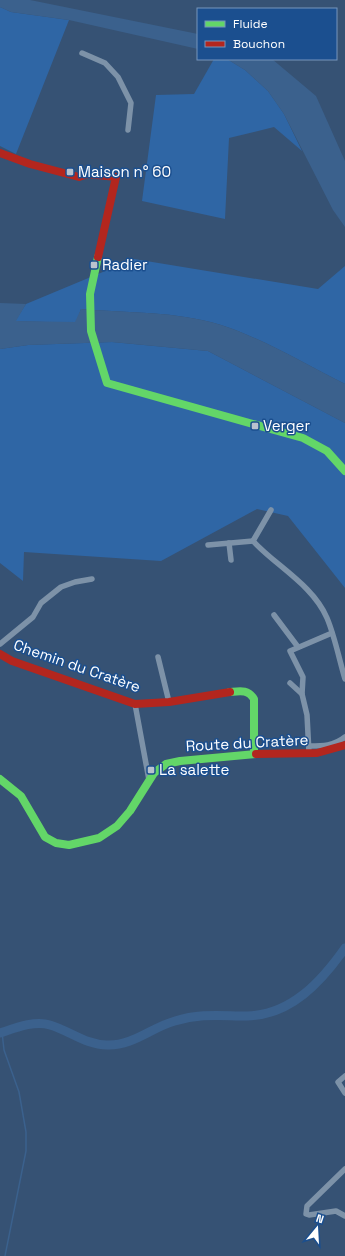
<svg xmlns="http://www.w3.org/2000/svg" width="345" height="1256" viewBox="0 0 345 1256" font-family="'Space Grotesk',sans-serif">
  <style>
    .green { fill: #2f66a5 }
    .water { fill: #3b618d }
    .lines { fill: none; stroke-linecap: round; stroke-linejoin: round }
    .stream { stroke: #3b618d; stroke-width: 1.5 }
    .river { stroke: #3b618d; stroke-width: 9 }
    .street { stroke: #7d92a8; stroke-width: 5.5 }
    .fast { stroke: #63d668; stroke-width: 8 }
    .jam { stroke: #b3261e; stroke-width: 8 }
    .poi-dot { fill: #b9c2ce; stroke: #1b4f8f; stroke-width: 1.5 }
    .labels { text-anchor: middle; stroke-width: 3; stroke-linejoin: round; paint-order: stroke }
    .poi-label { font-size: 15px; fill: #fff; stroke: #1b4f8f; text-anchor: start }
    .street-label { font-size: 15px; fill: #fff; stroke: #1b4f8f }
  </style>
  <rect width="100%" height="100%" fill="#365274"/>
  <!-- green -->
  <g class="green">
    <polygon points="0,7 11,12 69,20 16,154 0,146"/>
    <polygon points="214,59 227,59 245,70 268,91 284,114 302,151 274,127 229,138 225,219 142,201 156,95 194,94"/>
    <path d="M134,259L318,289L345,266V384C305,364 264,339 221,325C176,311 127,313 81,309L76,323L15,321L26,304Z"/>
    <polygon points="112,342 208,351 345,423 345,588 288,516 257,509 161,561 24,552 23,581 0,563 0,349 28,345"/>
  </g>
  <!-- water -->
  <g class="water">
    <polygon points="0,0 30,0 198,34 198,49 69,20 11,12 0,7"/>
    <polygon points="227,59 272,59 316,96 345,161 345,227 333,210 284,114 268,91 245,70"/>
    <path d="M0,303L26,304L16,321L75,322L81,309C127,313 176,311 221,325C264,339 305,364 345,384V423L208,351L112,342L28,345L0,349Z"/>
  </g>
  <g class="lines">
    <!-- stream -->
    <polyline class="stream" points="2,1032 4,1050 19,1092 26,1132 26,1151 5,1256"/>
    <!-- river -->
    <path class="river" d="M0,1033C15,1028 35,1020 50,1025C70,1031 86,1045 107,1045C133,1046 152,1027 175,1021C201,1013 221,1016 247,1016C291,1015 321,982 345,948"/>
    <!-- street -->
    <g class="street">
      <polyline points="82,53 105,63 118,77 131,103 128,130"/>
      <path d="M271,510L253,541C276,566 313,585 327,618C335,637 339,659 345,679"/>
      <polyline points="229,543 231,560"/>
      <polyline points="208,545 253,541"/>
      <polyline points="274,615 298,647"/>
      <polyline points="0,644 33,617 41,603 61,587 75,582 92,579"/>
      <polyline points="158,657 169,702"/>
      <polyline points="290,683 302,694 307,715 309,753"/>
      <polyline points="302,694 303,677 290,651 332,633"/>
      <polyline points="135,704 149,780"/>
      <path d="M309,746C322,746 334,746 345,737"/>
      <polyline points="345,1076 338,1082 345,1093"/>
      <polyline points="345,1169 307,1206 306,1214 309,1215 336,1211 345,1216"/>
    </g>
    <!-- fast -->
    <g class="fast">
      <polyline points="98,257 90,294 91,331 107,383 303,438 327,451 345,471"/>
      <path d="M230,692C240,691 248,689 254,699V754"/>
      <polyline points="0,779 21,796 45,837 56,843 69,845 99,838 117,826 130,811 154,773 166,764 180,761 256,754"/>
    </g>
    <!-- jam -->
    <g class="jam">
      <polyline points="0,153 30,164 79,177 88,174 116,177 98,257"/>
      <polyline points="0,654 12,661 135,704 169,702 230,692"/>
      <polyline points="256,754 317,753 345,745"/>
    </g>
  </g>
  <!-- markers -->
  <g class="poi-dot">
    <rect x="66" y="168" width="8" height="8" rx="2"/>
    <rect x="90" y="261" width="8" height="8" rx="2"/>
    <rect x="251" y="422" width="8" height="8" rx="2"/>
    <rect x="147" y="766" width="8" height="8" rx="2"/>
  </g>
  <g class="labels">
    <!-- poi labels -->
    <g class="poi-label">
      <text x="78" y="177">Maison n° 60</text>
      <text x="102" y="270">Radier</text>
      <text x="263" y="431">Verger</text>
      <text x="159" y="775">La salette</text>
    </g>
    <!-- street labels -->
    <g class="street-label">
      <text transform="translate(77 666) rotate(19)" y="5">Chemin du Cratère</text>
      <text transform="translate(247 743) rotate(-3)" y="5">Route du Cratère</text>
    </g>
  </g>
  <!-- legend -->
  <rect x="197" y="8" width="140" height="52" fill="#1b4f8f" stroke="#7695bc"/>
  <rect x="205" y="21" width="20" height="6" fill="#63d668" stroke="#7695bc"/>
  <text x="233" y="28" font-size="12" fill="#ffffff">Fluide</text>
  <rect x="205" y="41" width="20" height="6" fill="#b3261e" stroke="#7695bc"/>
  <text x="233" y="48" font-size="12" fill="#ffffff">Bouchon</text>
  <!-- north arrow -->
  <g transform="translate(317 1228) rotate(18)" stroke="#1b4f8f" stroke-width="3" paint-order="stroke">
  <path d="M0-3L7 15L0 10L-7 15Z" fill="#ffffff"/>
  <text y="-6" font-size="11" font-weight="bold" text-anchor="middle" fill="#ffffff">N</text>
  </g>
</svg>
